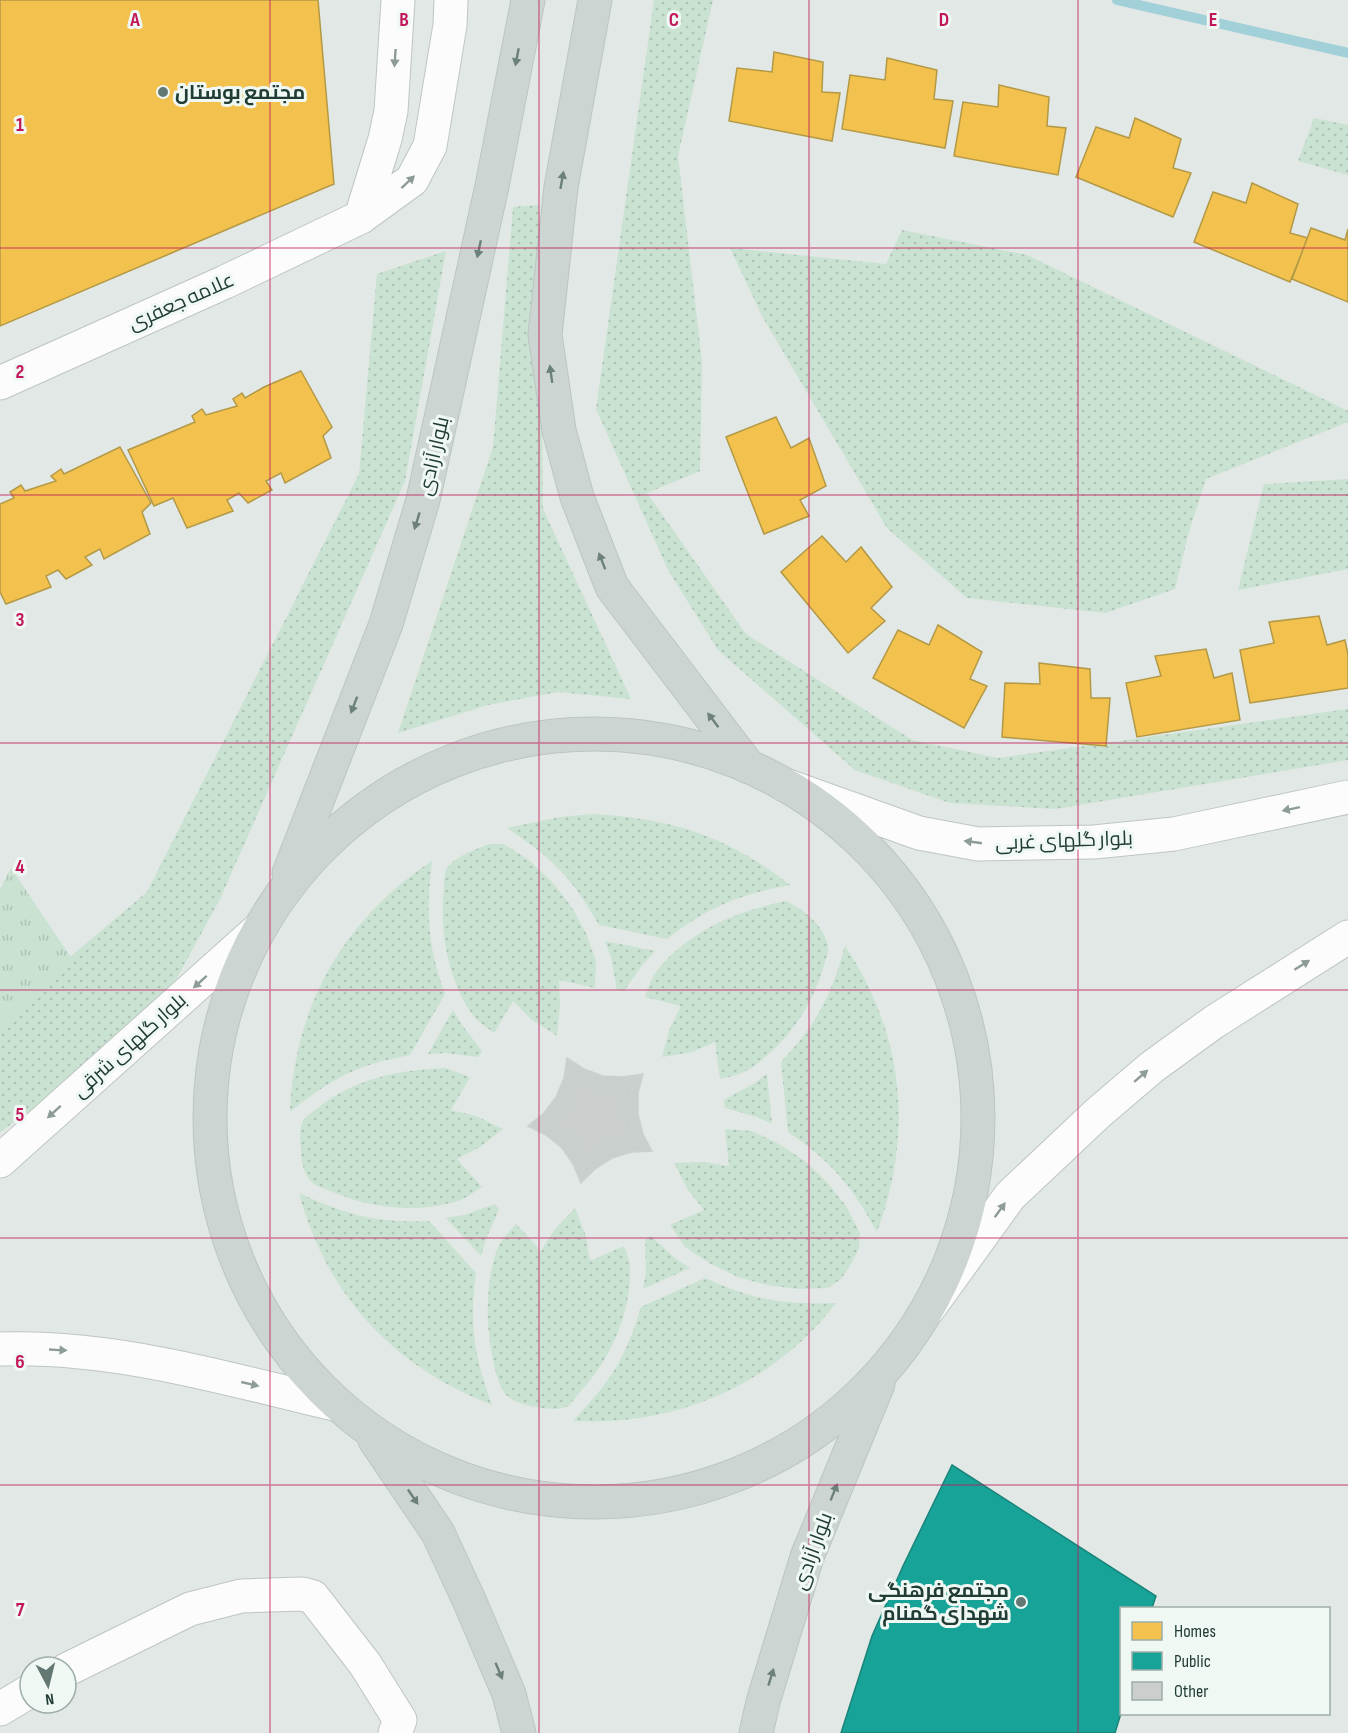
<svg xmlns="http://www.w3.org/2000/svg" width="1348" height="1733" viewBox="0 0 1348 1733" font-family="'Sofia Sans Condensed',Cairo,sans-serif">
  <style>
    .grass { fill: url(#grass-dots) }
    .park { fill: url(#park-tufts) }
    .homes { fill: #f2c14e; stroke: #b39946; stroke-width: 1.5 }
    .public { fill: #17a398; stroke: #1a847a; stroke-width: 1.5 }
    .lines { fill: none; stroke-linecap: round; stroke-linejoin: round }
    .stream { stroke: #a1d0d8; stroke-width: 10 }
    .building { fill: #cacfcd; stroke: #cbd1ce; stroke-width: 1.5; fill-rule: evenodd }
    .street-casing { stroke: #bfc5c2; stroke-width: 35 }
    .secondary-casing { stroke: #bec6c3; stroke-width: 35 }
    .primary-casing { stroke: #bbc5c2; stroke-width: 35 }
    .street { stroke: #fbfcfb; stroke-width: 33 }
    .secondary { stroke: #fbfcfb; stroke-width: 33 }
    .primary { stroke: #ccd5d2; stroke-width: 33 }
    .oneway { fill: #6d817c }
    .oneway2 { fill: #8e9c98 }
    .grid { fill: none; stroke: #c2185b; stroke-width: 1.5; stroke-opacity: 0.55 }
    .poi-dot { fill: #647873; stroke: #f0f8f4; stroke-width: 2 }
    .labels { text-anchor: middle; stroke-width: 6; stroke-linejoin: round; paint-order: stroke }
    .poi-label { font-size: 20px; font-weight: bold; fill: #203c35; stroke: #f0f8f4; text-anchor: start }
    .street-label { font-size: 20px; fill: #203c35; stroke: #f0f8f4 }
    .grid-label { font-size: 20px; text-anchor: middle; font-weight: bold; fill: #c2185b; stroke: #f0f8f4; stroke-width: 6; stroke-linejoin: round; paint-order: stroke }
  </style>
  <defs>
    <pattern id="grass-dots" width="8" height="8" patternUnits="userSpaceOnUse" patternTransform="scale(1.5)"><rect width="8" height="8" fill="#cae2d2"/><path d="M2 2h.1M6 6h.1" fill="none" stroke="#adc3b5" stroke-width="1.8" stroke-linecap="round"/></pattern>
    <pattern id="park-tufts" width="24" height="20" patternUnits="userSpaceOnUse" patternTransform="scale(1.5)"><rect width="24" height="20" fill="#cae2d2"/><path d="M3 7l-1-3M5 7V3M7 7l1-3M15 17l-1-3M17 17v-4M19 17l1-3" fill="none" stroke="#adc3b5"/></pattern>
  </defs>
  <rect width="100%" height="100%" fill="#e2e8e5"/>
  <!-- grass -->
  <g class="grass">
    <polygon points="654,0 713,0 678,156 702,362 700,471 647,493 746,634 912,740 998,758 1348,709 1348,760 1056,809 950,803 855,770 718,650 668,570 596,409"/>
    <polygon points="1314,118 1348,125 1348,175 1298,161"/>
    <polygon points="539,205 543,509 631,699 558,692 488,705 398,733 493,447 513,207"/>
    <polygon points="902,230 1027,255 1348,411 1348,422 1206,479 1188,535 1175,589 1105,613 967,598 887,528 762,316 730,248 886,264"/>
    <polygon points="446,251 405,481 220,899 152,1024 0,1132 0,1016 147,892 359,474 377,274"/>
    <polygon points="1348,479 1348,569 1238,590 1264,484"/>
    <path d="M592,814C670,818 728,836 790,885C739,895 709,906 667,939L599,925C572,877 552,858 507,828L560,817Z"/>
    <path d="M489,844H504L530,861L552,882L571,906L586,933L596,961L595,988L559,980L560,1006L557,1036L531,1019L513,1001L494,1033C488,1028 478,1022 473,1015C448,981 439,930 444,888C444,883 444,875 446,870C454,856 475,850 489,844Z"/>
    <path d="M432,861C426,914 427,944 445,994L410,1055C357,1065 332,1078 290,1112C294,1006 344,919 432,861Z"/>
    <path d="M786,901C803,909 825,926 828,947C829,952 826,959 824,965C813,1006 784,1048 746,1071C739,1075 728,1077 720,1079L715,1042L692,1052L662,1057L670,1028L681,1006L645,997C648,989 651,979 656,972C688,931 736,911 786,901Z"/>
    <polygon points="605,941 655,951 643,964 624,991 617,990 611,957"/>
    <path d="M845,946C904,1034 914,1133 877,1232C852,1186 832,1162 788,1132L781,1062C817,1024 831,996 845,946Z"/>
    <polygon points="453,1010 462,1025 482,1051 478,1057 446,1053 428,1054"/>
    <path d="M445,1068L470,1077L451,1110L476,1116L503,1129L480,1147L457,1159L482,1187C475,1191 467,1198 458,1201C417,1214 367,1208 328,1190C323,1188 316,1186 312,1182C303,1175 301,1159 301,1148C300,1139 299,1130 303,1121C306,1115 315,1111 320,1106C357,1078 400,1070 445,1068Z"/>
    <polygon points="767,1074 772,1124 757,1117 725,1108 724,1100 753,1084"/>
    <polygon points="725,1129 752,1131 779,1144 805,1161 827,1182 846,1206 860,1233 859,1248 851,1264 841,1279 828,1288 798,1289 767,1285 738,1277 711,1264 685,1247 670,1225 704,1210 688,1190 674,1163 704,1162 729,1166"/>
    <path d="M299,1193C346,1215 376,1223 429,1221L476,1273C469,1327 474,1354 492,1405C394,1367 326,1295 299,1193Z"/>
    <polygon points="495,1204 499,1209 486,1239 481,1256 446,1218 464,1215"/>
    <path d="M575,1208L586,1236L590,1261L624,1246C627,1254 631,1264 630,1273C630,1316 609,1361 580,1392C576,1396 572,1403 568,1406C561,1410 549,1409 541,1408C530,1406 511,1403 504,1392C494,1377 489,1340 488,1322C487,1297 489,1268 499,1245C503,1238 511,1230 516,1224L541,1251L555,1229Z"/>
    <polygon points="651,1236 676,1259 690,1268 643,1289 646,1272 645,1239"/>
    <path d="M705,1278C754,1300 783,1305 836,1303C772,1386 676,1426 573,1421C610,1382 626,1358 641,1307Z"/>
  </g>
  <!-- park -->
  <polygon class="park" points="11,868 74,962 0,1028 0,889"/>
  <!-- homes -->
  <g class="homes">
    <polygon points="0,0 318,0 334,184 0,326"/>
    <polygon points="774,52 823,62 822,92 840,93 832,141 729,121 737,68 772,72"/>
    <polygon points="887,58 937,70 934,99 953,101 945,148 842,129 850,75 885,80"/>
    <polygon points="999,85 1049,97 1047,126 1066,128 1058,175 954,156 963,102 998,107"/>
    <polygon points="1135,118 1181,139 1173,168 1191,173 1173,217 1076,177 1096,127 1129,138"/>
    <polygon points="1252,183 1298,204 1290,233 1308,238 1290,282 1194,242 1213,192 1246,203"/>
    <polygon points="1311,228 1345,240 1348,229 1348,302 1292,279"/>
    <polygon points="301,371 332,427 323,436 331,458 285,483 281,473 266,481 272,490 248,503 239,493 227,500 233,511 187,528 173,498 154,506 128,450 195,422 192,416 202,409 206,415 237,406 233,399 242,393 245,398 264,387"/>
    <polygon points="776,417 791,448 809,438 826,486 800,500 809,516 764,534 726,437"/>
    <polygon points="120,447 151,503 142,512 150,534 104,559 100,549 85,557 92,565 66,579 58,570 46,576 51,587 6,604 0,592 0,504 14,498 10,492 21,485 25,491 56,481 51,476 61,469 64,474"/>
    <polygon points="822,536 846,562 861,547 892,587 871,608 885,621 848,653 781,572"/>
    <polygon points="1319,616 1327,645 1345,640 1348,655 1348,688 1250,703 1240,650 1274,643 1269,622"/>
    <polygon points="938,625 982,652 970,679 987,686 964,728 873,678 898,630 929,645"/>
    <polygon points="1206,649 1214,678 1232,673 1240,720 1137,737 1126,683 1161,676 1155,656"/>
    <polygon points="1039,663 1090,669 1091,698 1110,698 1106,746 1002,737 1005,683 1040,684"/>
  </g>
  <!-- public -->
  <polygon class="public" points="952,1465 1156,1596 1152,1608 1122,1608 1122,1710 1115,1733 841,1733 872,1636 903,1566"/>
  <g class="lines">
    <!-- stream -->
    <polyline class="stream" points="1117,0 1348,53"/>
  </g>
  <!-- building -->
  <g class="building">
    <path d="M567,1058L584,1069L603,1076L623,1077L643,1074L638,1093V1114L643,1134L652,1151L632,1152L612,1158L595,1169L581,1183L573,1164L562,1148L546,1135L528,1126L544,1113L556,1097L564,1078ZM572,1070L586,1078L601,1083L617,1085L634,1083L630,1098V1115L633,1130L640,1145L624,1146L609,1151L595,1159L583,1170L577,1156L568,1143L556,1132L542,1124L553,1114L563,1101L569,1086Z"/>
    <path d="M572,1070L586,1078L601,1083L617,1085L634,1083L630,1098V1115L633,1130L640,1145L624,1146L609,1151L595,1159L583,1170L577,1156L568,1143L556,1132L542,1124L553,1114L563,1101L569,1086ZM578,1082L600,1091L624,1092L622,1115L629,1138L605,1144L586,1157L573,1137L555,1123L570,1105Z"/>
    <polygon points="578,1082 600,1091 624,1092 622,1115 629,1138 605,1144 586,1157 573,1137 555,1123 570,1105"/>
  </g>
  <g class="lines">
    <defs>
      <g id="street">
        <polyline points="66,1670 190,1609 241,1596 302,1594 313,1597 365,1664 400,1720 395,1733"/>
        <polyline points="0,1709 30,1691"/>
      </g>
      <g id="secondary">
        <polyline points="361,217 385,139 391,111 398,0"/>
        <polyline points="0,383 225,282 361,217 412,180 430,146 450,25 451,0"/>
        <polyline points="785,785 919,833 978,844 1094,842 1174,834 1348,797"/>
        <polyline points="0,1161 259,929"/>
        <polyline points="929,1308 1010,1196 1098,1113 1152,1067 1214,1022 1348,937"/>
        <path d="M0,1349C115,1345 227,1379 338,1405"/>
      </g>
      <g id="primary">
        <polyline points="595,0 561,187 545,335 559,430 577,497 612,587 749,767"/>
        <circle cx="594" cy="1118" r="384"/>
        <polyline points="289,873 386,624 423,500 492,186 528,0"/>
        <polyline points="375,1440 438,1533 469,1600 509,1694 519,1733"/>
        <polyline points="756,1733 763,1702 807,1557 878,1384"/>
      </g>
    </defs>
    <!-- street casing -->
    <use href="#street" class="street-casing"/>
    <!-- secondary casing -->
    <use href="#secondary" class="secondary-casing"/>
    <!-- primary casing -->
    <use href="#primary" class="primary-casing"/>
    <!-- street -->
    <use href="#street" class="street"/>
    <!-- secondary -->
    <use href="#secondary" class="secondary"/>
    <!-- primary -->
    <use href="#primary" class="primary"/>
  </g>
  <!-- one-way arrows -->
  <defs><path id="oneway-solid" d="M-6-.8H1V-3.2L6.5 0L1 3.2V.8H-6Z" transform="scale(1.5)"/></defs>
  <g class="oneway">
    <use href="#oneway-solid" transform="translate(517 57) rotate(101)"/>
    <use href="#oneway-solid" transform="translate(562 180) rotate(-80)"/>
    <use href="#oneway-solid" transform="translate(479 249) rotate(102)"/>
    <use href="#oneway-solid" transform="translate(551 374) rotate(-98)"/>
    <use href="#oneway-solid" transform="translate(417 521) rotate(107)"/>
    <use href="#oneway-solid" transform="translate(602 561) rotate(-111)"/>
    <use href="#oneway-solid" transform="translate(354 705) rotate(111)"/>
    <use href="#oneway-solid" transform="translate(713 720) rotate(-127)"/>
    <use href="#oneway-solid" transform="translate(834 1492) rotate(-68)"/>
    <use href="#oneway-solid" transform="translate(413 1497) rotate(56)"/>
    <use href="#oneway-solid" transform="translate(499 1671) rotate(67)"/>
    <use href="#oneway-solid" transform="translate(771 1677) rotate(-73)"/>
  </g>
  <g class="oneway2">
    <use href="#oneway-solid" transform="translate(395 58) rotate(94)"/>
    <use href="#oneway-solid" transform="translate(408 182) rotate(-43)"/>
    <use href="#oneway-solid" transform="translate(1291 809) rotate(168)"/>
    <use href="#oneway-solid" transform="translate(973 842) rotate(-172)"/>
    <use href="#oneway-solid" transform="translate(1302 965) rotate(-32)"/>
    <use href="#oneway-solid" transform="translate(200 982) rotate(138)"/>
    <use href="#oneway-solid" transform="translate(1141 1076) rotate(-41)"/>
    <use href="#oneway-solid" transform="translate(54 1112) rotate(138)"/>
    <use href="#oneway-solid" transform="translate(1000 1210) rotate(-54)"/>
    <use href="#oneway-solid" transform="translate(58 1350) rotate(3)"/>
    <use href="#oneway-solid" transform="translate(250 1384) rotate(13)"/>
  </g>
  <!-- grid -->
  <path class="grid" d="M270,0V1733M539,0V1733M809,0V1733M1078,0V1733M0,248H1348M0,495H1348M0,743H1348M0,990H1348M0,1238H1348M0,1485H1348"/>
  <!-- markers -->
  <g class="poi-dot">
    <circle cx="163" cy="92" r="6"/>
    <circle cx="1021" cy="1602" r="6"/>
  </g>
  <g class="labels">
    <!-- poi labels -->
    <g class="poi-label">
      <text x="175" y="99">مجتمع بوستان</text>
      <text x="1009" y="1597" text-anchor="end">مجتمع فرهنگی<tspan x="1009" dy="23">شهدای گمنام</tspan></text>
    </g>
    <!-- street labels -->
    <g class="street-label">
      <text transform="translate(181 301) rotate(-24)" y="7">علامه جعفری</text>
      <text transform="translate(433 456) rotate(-77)" y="7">بلوار آزادی</text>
      <text transform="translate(1064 840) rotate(-2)" y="7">بلوار گلهای غربی</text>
      <text transform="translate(129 1045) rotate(-42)" y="7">بلوار گلهای شرقی</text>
      <text transform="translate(812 1551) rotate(-70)" y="7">بلوار آزادی</text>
    </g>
  </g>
  <g class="grid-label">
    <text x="135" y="26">A</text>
    <text x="404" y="26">B</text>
    <text x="674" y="26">C</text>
    <text x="944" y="26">D</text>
    <text x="1213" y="26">E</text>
    <text x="20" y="131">1</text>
    <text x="20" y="378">2</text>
    <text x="20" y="626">3</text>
    <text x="20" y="873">4</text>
    <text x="20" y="1121">5</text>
    <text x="20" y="1368">6</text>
    <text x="20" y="1616">7</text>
  </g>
  <!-- legend -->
  <rect x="1120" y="1607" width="210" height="108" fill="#f0f8f4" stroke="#9dada8" stroke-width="1.5"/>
  <rect x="1132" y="1622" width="30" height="18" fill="#f2c14e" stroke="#9dada8" stroke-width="1.5"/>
  <text x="1174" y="1637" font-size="18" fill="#203c35">Homes</text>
  <rect x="1132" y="1652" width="30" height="18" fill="#17a398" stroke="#9dada8" stroke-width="1.5"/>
  <text x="1174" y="1667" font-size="18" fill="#203c35">Public</text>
  <rect x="1132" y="1682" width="30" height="18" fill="#cacfcd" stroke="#9dada8" stroke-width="1.5"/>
  <text x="1174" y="1697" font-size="18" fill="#203c35">Other</text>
  <!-- north arrow -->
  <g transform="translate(48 1685) rotate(173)"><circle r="28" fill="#f0f8f4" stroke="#9dada8" stroke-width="1.5"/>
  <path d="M0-4.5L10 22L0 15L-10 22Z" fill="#647873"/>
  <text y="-9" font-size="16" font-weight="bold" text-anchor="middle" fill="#203c35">N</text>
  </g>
</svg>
